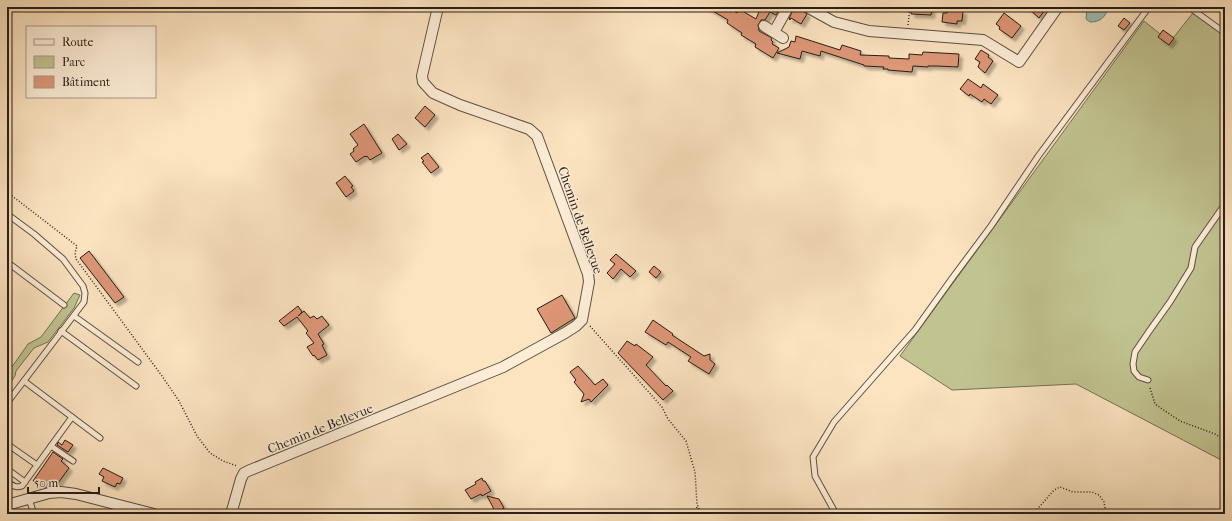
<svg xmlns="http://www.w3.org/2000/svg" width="1232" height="521" viewBox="0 0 1232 521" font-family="'IM FELL French Canon',serif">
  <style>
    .green { fill: #c1c491; stroke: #747054 }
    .water { fill: #9fbfb2; stroke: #6f7e74 }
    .building { fill: #de9777; stroke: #271d16; filter: url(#shadow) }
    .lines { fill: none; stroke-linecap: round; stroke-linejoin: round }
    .lane-casing { stroke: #5c4f41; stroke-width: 7 }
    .street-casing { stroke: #5c4f41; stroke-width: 12 }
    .path { stroke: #271d16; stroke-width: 1.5; stroke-dasharray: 1 2; stroke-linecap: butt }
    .lane { stroke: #fdedd7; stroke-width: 5 }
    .street { stroke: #fdedd7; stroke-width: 10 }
    .labels { text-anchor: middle; stroke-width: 3; stroke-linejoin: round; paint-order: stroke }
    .street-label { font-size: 13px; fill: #271d16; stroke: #fdedd7 }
  </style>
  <defs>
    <filter id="shadow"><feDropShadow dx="3.5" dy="3.5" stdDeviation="1" flood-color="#0004"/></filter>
  </defs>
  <rect width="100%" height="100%" fill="#fce4c1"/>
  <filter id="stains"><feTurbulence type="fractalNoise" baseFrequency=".005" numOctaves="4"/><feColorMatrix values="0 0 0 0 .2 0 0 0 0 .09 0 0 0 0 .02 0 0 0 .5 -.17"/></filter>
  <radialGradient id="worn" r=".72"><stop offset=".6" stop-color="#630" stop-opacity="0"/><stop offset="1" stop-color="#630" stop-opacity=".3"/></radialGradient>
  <!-- green -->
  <g class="green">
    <polygon points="1196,9 1225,32 1225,462 1076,384 952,390 900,356 1144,21 1170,42"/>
    <polygon points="74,293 80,295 74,308 48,342 34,348 16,371 15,376 7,388 7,374 28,344 41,337"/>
  </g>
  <!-- water -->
  <path class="water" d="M1087,7H1109C1105,17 1101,22 1090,22L1086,19Z"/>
  <!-- building -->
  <g class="building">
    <polygon points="706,7 727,7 737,13 739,9 756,19 761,7 781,7 776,15 770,12 765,20 761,20 758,25 759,31 772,38 771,40 773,42 772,44 779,48 773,58 755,47 756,44 741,35 742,33 727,23 728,20"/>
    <polygon points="794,7 801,9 807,14 801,24 791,18 790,20 789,19"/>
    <polygon points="912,7 932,7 931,15 911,14"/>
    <polygon points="1027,7 1047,7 1039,18"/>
    <polygon points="948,10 963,11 962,21 957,21 957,24 942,22 943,13 947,13"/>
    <polygon points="1004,13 1021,26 1012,38 999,29 1000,27 996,24"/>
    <polygon points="1124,18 1130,23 1124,30 1118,26"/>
    <polygon points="1163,30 1174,38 1169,45 1158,37"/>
    <polygon points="796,36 840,50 842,45 861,51 860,55 889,56 889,58 909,59 909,54 922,55 923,52 959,54 958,67 937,66 928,66 928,67 913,66 912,72 888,70 888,69 883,69 884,67 864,66 864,65 821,51 820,56 802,51 800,59 777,53 789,47 791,41 795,42"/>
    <polygon points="981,50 989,55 988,57 993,61 985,73 978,67 980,62 975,59"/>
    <polygon points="968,79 981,88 983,84 998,95 991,104 984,99 982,102 970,94 969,96 960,89"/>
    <polygon points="425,106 435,115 425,127 415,118"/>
    <polygon points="364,124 382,153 370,160 367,156 366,157 365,156 356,162 350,154 354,151 353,149 358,145 350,134"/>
    <polygon points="398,134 407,144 399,150 392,139"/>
    <polygon points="428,153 439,167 431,173 422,162 424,161 421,158"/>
    <polygon points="345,176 353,186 351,187 354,191 346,197 336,183"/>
    <polygon points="89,251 124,297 115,303 80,258"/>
    <polygon points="616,254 636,271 630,277 621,269 613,279 607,273 615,264 610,260"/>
    <polygon points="654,266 661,272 656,278 649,272"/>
    <polygon points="562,295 575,318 551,333 537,309"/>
    <polygon points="298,306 302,312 298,316 304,311 310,318 314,316 317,319 322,316 329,325 318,334 324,344 322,345 327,355 318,360 314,355 313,356 307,347 314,343 306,333 308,331 297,317 284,326 279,321"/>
    <polygon points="653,320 673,334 672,335 704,356 710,354 710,360 715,364 709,374 688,361 691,357 668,342 666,345 645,332"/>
    <polygon points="627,341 635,346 636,344 653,357 646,365 666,386 667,385 673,391 663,400 618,353"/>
    <polygon points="578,366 595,385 603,379 608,385 591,402 589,399 581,402 584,394 574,382 576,380 570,372"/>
    <polygon points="65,440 73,445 68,452 57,445 58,442 62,445"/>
    <polygon points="53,452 63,459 61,461 69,468 56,486 53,483 51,486 43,488 33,481"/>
    <polygon points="103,468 123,478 120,484 117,483 115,487 102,481 104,477 99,474"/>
    <polygon points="482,478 483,481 485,481 491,491 482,496 481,494 471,499 465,490 476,484 475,482"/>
    <polygon points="487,496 499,499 504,508 496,513"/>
  </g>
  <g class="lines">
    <defs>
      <g id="lane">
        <polyline points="1189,7 1225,33"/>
        <polyline points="7,214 34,234 63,259 83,286 85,293 84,302 7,403"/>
        <polyline points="7,262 64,305"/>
        <polyline points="74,316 138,362"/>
        <polyline points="61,331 136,386"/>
        <polyline points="1148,380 1139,377 1134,371 1133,364 1135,352 1150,330 1170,302 1191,268 1195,247 1225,204"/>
        <polyline points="24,381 100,438"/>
        <polyline points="7,444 37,465"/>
        <polyline points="51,446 73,461"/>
        <polyline points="7,469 25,482"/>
        <path d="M7,482C13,486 16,488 22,486L72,417"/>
        <polyline points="29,499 34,514"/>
        <polyline points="836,514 815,476 813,457 834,422 915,330 953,277 991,226 1039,155 1149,7"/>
      </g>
      <g id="street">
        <polyline points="807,7 834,22 869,31 983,40 1019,62 1057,8"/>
        <polyline points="764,26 783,38"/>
        <polyline points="774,32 788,7"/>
        <polyline points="7,505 49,493 61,492 76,494 154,514"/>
        <polyline points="231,514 241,479 244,473 248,471 503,367 565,333 576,326 582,320 589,282 588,274 537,136 529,129 460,105 433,93 423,82 422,76 438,7"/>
      </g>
    </defs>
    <!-- lane casing -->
    <use href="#lane" class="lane-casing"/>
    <!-- street casing -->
    <use href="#street" class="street-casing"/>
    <!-- path -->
    <g class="path">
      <polyline points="908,25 910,7"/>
      <polyline points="7,192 77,246 75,253 76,259 162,376 179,401 197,436 210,453 223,461 237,466"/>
      <polyline points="590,326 662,407 668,419 686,441 695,472 697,504 701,514"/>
      <polyline points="1150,388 1155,404 1180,421 1215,434 1225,440"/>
      <polyline points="696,514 697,506"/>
      <polyline points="1033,514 1054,490 1060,487 1073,492 1092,492 1099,495 1104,502 1106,514"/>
    </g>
    <!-- lane -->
    <use href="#lane" class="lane"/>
    <!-- street -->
    <use href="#street" class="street"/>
  </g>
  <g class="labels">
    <!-- street labels -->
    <g class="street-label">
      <text transform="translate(581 220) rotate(71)" y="5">Chemin de Bellevue</text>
      <text transform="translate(320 428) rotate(-22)" y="5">Chemin de Bellevue</text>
    </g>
  </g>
  <!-- margin -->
  <rect width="1232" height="521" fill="none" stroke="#fce4c1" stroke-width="24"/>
  <rect x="8" y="8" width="1216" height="505" fill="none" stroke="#271d16" stroke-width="2"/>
  <rect x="12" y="12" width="1208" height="497" fill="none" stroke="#271d16"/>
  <!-- legend -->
  <rect x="26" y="26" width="130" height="72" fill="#fdedd7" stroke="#a79a8a"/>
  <rect x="34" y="39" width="20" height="6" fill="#fdedd7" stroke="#a79a8a"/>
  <text x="62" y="46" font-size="12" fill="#271d16">Route</text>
  <rect x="34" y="56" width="20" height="12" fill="#c1c491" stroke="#a79a8a"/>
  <text x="62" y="66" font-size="12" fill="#271d16">Parc</text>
  <rect x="34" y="76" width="20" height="12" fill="#de9777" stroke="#a79a8a"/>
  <text x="62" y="86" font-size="12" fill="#271d16">Bâtiment</text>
  <!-- scale -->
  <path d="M28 487v6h71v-6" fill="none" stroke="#271d16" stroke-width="2"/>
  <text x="34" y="487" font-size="12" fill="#271d16" stroke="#fdedd7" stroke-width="3" paint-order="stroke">50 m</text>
  <rect width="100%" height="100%" filter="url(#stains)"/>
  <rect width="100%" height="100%" fill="url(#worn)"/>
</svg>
